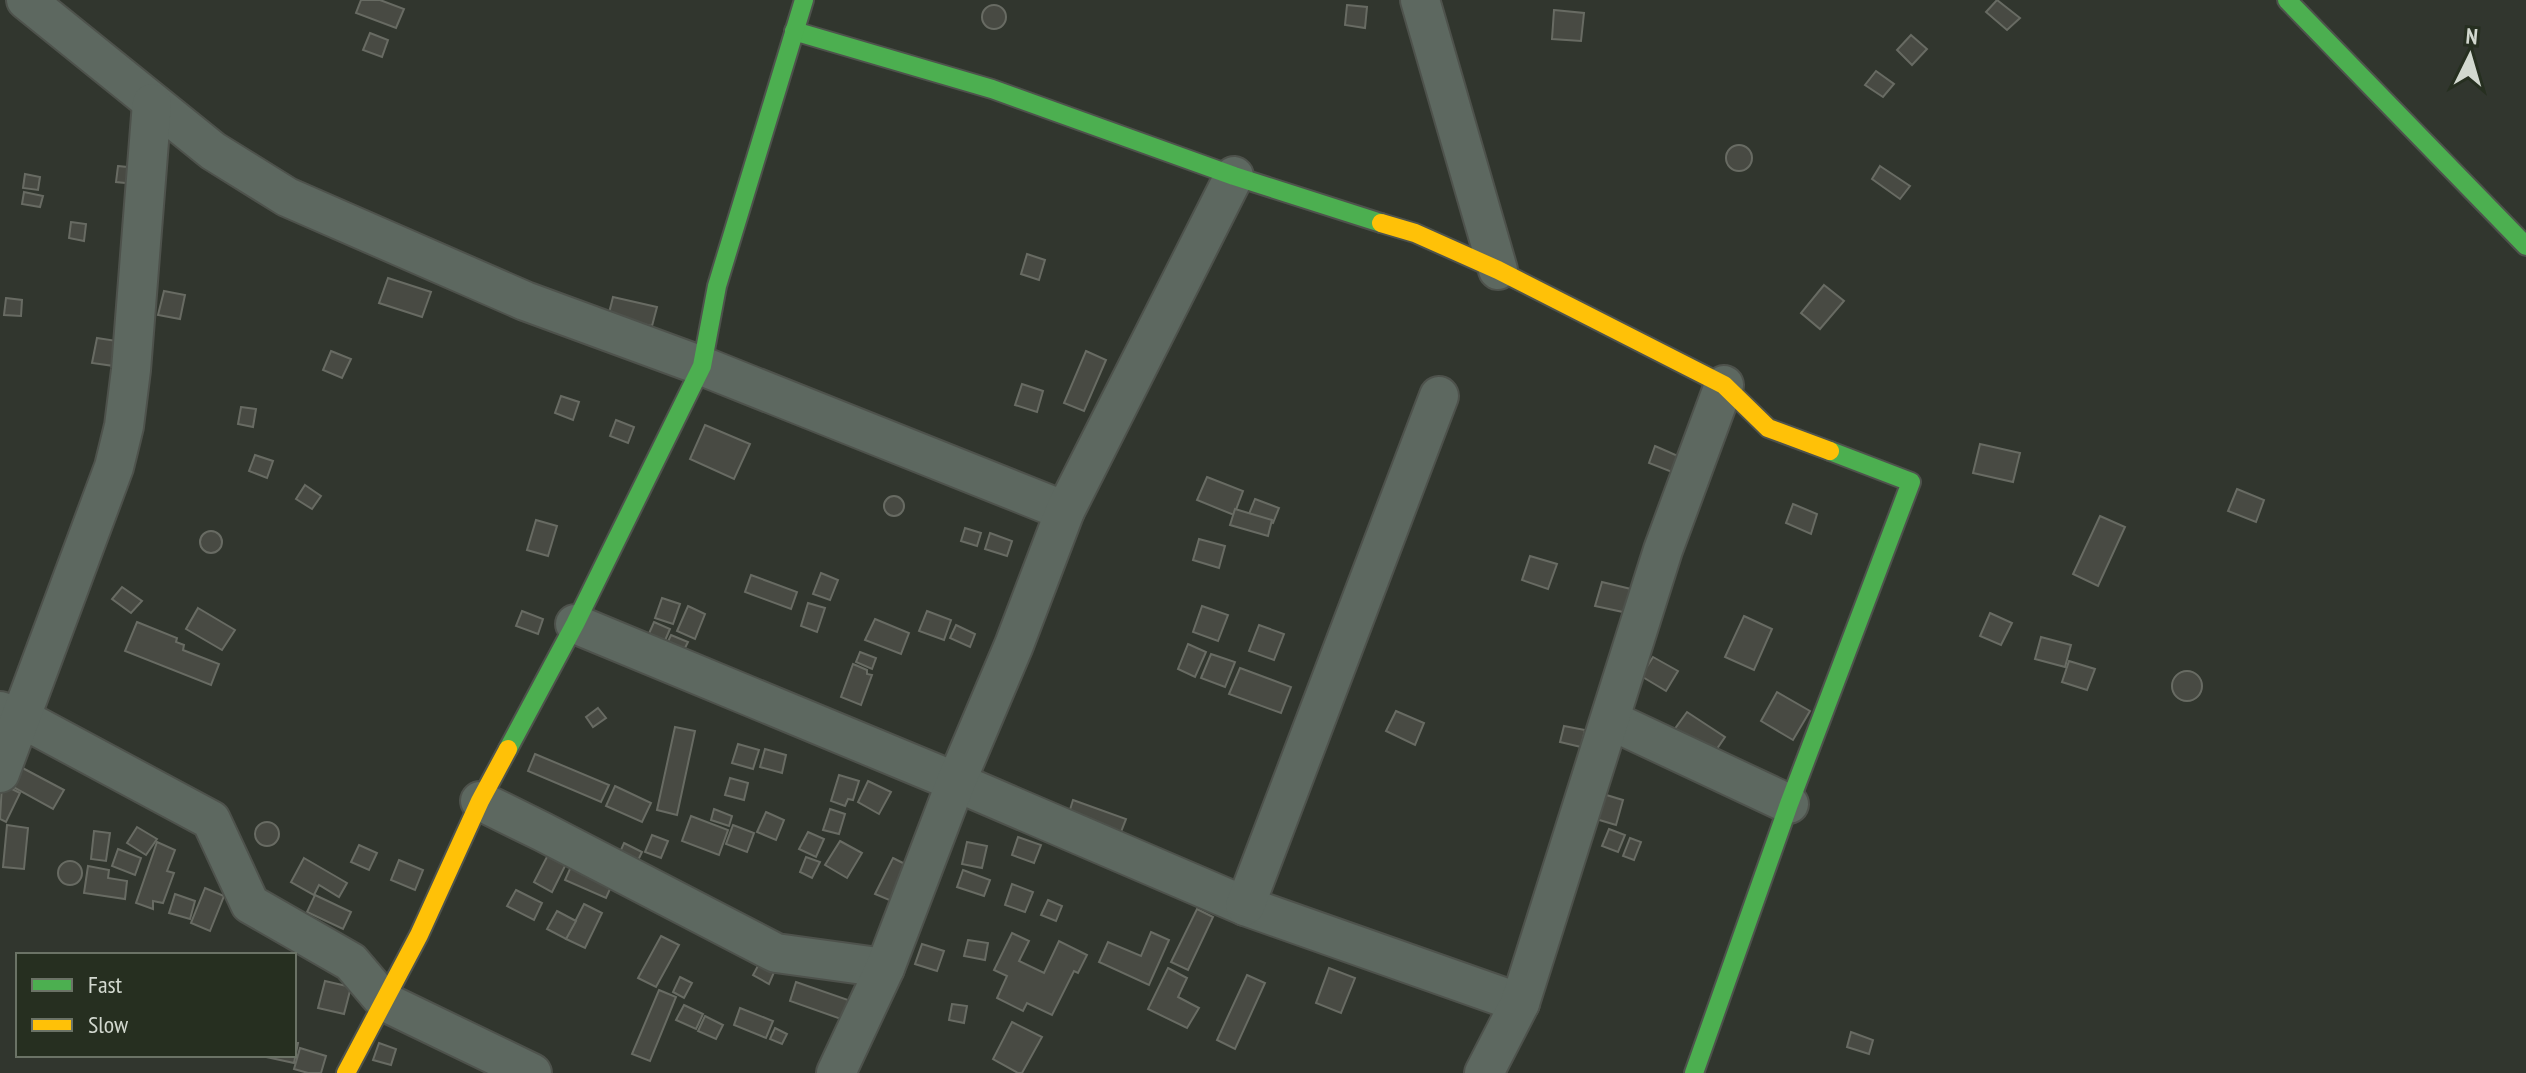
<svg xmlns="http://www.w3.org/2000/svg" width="2526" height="1073" viewBox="0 0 2526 1073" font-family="'PT Sans Narrow',sans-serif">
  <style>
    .building { fill: #484a43; stroke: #686b63; stroke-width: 2 }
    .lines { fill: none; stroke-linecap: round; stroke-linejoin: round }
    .street-casing { stroke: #4e524c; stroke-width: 42 }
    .fast-casing { stroke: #4e524c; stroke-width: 22 }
    .slow-casing { stroke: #4e524c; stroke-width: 22 }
    .street { stroke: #5d6860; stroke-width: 38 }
    .fast { stroke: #4caf50; stroke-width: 18 }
    .slow { stroke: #ffc107; stroke-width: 18 }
  </style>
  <rect width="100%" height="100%" fill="#31362e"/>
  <!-- building -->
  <g class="building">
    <polygon points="361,0 380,0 404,9 396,28 356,13"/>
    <polygon points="1997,0 2020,18 2007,30 1986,12"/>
    <polygon points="1347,5 1367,7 1365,28 1345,25"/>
    <circle cx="994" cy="17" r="12"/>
    <polygon points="1554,10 1584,13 1581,41 1552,39"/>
    <polygon points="370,33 388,40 382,57 363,50"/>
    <polygon points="1911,35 1927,49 1912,65 1897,50"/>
    <polygon points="1876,71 1894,84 1883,97 1865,85"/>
    <circle cx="1739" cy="158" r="13"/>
    <polygon points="118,166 137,168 135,184 116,182"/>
    <polygon points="1880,166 1910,186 1900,199 1872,179"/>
    <polygon points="25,174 40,177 38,190 23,188"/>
    <polygon points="24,192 43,196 40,207 22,204"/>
    <polygon points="71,222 86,224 84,241 69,238"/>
    <polygon points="1027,254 1045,260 1039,280 1021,274"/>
    <polygon points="388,278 431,292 422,317 379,303"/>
    <polygon points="1824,285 1844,301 1820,329 1801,313"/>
    <polygon points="164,291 185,295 180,319 158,315"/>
    <polygon points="613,297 657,307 652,326 608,317"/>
    <polygon points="6,298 22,300 21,316 4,315"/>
    <polygon points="97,338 117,341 114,366 92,363"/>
    <polygon points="331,351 351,359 342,378 323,370"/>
    <polygon points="1086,351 1106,360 1084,411 1064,403"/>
    <polygon points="1022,384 1043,391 1037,412 1015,405"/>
    <polygon points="561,396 579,402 573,420 555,413"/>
    <polygon points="241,407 256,409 253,427 238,424"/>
    <polygon points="616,420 634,427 628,443 610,436"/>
    <polygon points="705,425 750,444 734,479 690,459"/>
    <polygon points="1980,444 2020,453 2013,482 1973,473"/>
    <polygon points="1655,446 1678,456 1672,472 1649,463"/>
    <polygon points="255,455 273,461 267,478 249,471"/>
    <polygon points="1207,477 1243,491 1234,515 1197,500"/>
    <polygon points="305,485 321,496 312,509 296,499"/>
    <polygon points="2237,489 2264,500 2256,522 2228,511"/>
    <circle cx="894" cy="506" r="10"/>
    <polygon points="1255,499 1279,508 1273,523 1249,514"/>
    <polygon points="1793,504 1817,514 1811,534 1786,523"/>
    <polygon points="1235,509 1272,520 1268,536 1230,525"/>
    <polygon points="2100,516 2125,527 2098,586 2073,574"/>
    <polygon points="536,520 557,526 548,556 527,550"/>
    <polygon points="965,528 981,533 977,546 961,541"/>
    <circle cx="211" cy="542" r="11"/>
    <polygon points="990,533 1012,541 1007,556 985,549"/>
    <polygon points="1199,539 1225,546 1219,568 1193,560"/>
    <polygon points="1530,556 1557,564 1548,589 1522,580"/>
    <polygon points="821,573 838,580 830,600 813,594"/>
    <polygon points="751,575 797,592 791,609 745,592"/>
    <polygon points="1602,582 1631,589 1623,612 1595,606"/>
    <polygon points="122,587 142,601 131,613 112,599"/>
    <polygon points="662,598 680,604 673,624 655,618"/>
    <polygon points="808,603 825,608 817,632 801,626"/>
    <polygon points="688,606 705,614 695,639 677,631"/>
    <polygon points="1202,606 1228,615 1218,641 1193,632"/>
    <polygon points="198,608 235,630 222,650 186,629"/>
    <polygon points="522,611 543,619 538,634 516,626"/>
    <polygon points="927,611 951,620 944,640 919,631"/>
    <polygon points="1990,613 2012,623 2001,645 1980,636"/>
    <polygon points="1744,616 1772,629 1754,670 1725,657"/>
    <polygon points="875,619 909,633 901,654 865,640"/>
    <polygon points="137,622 177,638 176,642 184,645 183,650 219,664 211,685 125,651"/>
    <polygon points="654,622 670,629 660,652 644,645"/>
    <polygon points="956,625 975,634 970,647 950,638"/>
    <polygon points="1259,625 1284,634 1274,660 1249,651"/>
    <polygon points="671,635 688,642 679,660 663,652"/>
    <polygon points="2041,637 2071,645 2065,667 2035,659"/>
    <polygon points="1188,644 1206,652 1195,677 1178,669"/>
    <polygon points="860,652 876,658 872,669 856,662"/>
    <polygon points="1211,654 1235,662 1225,687 1201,678"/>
    <polygon points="1653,657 1678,671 1666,691 1641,676"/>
    <polygon points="2069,661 2095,669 2087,690 2062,682"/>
    <polygon points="853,664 867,670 867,674 872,675 861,705 841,697"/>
    <polygon points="1240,668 1291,687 1281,713 1229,694"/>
    <circle cx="2187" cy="686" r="15"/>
    <polygon points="1777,692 1810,711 1793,740 1761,721"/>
    <polygon points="598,708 606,718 593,727 586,717"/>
    <polygon points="1396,711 1424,723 1415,745 1386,731"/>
    <polygon points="1687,712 1725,737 1712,756 1674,730"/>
    <polygon points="1564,726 1585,730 1581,747 1560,742"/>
    <polygon points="675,727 695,731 677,815 657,810"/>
    <polygon points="738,744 759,750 753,769 732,763"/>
    <polygon points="765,749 786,755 782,773 760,767"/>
    <polygon points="535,754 609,785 601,802 528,771"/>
    <polygon points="15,764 64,790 53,809 4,782"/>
    <polygon points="839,775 859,781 853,800 848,799 845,806 831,801"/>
    <polygon points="730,778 748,783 744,800 725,795"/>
    <polygon points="868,781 891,792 879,814 858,802"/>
    <polygon points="2,784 20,793 6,822 0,819"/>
    <polygon points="615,786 651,803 642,822 606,806"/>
    <polygon points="1593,791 1623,800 1616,825 1586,816"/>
    <polygon points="1073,800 1126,819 1119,837 1067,819"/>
    <polygon points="714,809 732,816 729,826 711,820"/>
    <polygon points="830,809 845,814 839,834 823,830"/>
    <polygon points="766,812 784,820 776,840 757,832"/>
    <polygon points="691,816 728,830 719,855 682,841"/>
    <circle cx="267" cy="834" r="12"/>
    <polygon points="7,825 28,828 24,869 3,867"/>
    <polygon points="733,825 754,833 747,852 726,844"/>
    <polygon points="137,827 157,839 146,855 127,843"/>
    <polygon points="1609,829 1625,835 1618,852 1602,846"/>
    <polygon points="94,831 110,833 106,861 91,859"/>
    <polygon points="808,832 824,839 816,857 799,849"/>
    <polygon points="652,835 668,841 661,858 645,852"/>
    <polygon points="1018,837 1041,845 1034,863 1012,855"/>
    <polygon points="1630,838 1641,842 1634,860 1623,856"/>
    <polygon points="840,841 862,853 847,878 825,865"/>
    <polygon points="157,842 175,850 167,871 174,873 163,903 153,901 153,909 136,903"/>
    <polygon points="967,842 987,846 982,868 962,864"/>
    <polygon points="624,843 642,852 634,869 616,861"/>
    <polygon points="359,845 377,853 369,870 351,862"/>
    <polygon points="118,849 141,858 135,875 112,866"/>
    <polygon points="551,849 569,858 552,892 534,882"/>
    <polygon points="806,857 820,862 812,878 800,872"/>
    <polygon points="304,858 347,883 339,897 319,885 314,895 291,882"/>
    <polygon points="893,858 911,867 894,902 875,894"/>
    <polygon points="399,860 423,870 415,890 391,880"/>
    <polygon points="574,860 615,878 606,898 565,880"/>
    <circle cx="70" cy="873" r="12"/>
    <polygon points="88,866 109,870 108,878 127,881 125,899 84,893"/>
    <polygon points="963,870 990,880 984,896 957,887"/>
    <polygon points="1012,884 1033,892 1025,912 1005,905"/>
    <polygon points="205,888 224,896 210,931 191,923"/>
    <polygon points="516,890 542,903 534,920 507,906"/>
    <polygon points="175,894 195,901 190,919 169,913"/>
    <polygon points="315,895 351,912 343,929 307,912"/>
    <polygon points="1048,900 1062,906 1056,921 1041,915"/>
    <polygon points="584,904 602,913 585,948 566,939"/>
    <polygon points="1197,909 1213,917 1188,970 1171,962"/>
    <polygon points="557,911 576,921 566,939 547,929"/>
    <polygon points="1151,932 1169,940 1149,985 1099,962 1108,942 1141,956"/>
    <polygon points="1012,933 1029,941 1019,961 1044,973 1059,941 1087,955 1078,973 1074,971 1052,1015 1027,1003 1023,1011 997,998 1007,976 994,970"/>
    <polygon points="661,936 679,945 656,987 638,978"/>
    <polygon points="968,940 988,943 985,960 964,956"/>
    <polygon points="922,944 944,951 937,971 915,964"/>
    <polygon points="760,962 775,970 769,984 753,975"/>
    <polygon points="1168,968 1187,978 1178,997 1199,1008 1187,1028 1148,1009"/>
    <polygon points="1329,968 1355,978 1341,1013 1316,1003"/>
    <polygon points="1247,975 1265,983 1235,1049 1217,1040"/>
    <polygon points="680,977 692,983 684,998 673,992"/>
    <polygon points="325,981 351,987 344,1014 318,1008"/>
    <polygon points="796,982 851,1001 844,1020 790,1001"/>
    <polygon points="659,990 676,997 650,1061 632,1054"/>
    <polygon points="952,1004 967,1006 964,1023 949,1020"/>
    <polygon points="684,1005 703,1014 696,1029 676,1020"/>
    <polygon points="740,1008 773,1021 766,1038 734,1025"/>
    <polygon points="705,1016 723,1025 716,1039 698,1031"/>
    <polygon points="1012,1022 1042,1037 1022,1073 1018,1073 993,1059"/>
    <polygon points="775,1028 787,1034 782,1044 770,1039"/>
    <polygon points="1851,1032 1873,1040 1869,1054 1847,1047"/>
    <polygon points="294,1043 298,1043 294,1063 257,1055 294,1055"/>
    <polygon points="379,1043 396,1049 391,1065 373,1060"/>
    <polygon points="300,1048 326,1056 321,1073 308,1073 294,1069"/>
  </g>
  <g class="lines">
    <defs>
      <g id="street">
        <polyline points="26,0 213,151 287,197 525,301 702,366 1065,511"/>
        <polyline points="1420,0 1498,270"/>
        <polyline points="575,624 956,782 1245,906 1520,1003"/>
        <polyline points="0,711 21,718 211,820 250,904 351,962 385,1002 532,1073"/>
        <polyline points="1610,720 1789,804"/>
        <polyline points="0,773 114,467 124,426 131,370 152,103"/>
        <polyline points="480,801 543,832 776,953 885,968"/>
        <polyline points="1245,906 1439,396"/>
        <polyline points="836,1073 885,968 956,782 1014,645 1065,511 1234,176"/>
        <polyline points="1484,1073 1520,1003 1663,550 1724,385"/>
      </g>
      <g id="fast">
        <polyline points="2287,0 2526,246"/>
        <polyline points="794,31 992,89 1234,176 1381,223"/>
        <polyline points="508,749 575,624 702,366 717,286 804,0"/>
        <polyline points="1694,1073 1789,804 1911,482 1830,451"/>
      </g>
      <g id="slow">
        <polyline points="1381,223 1415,233 1498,270 1724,385 1768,428 1830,451"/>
        <polyline points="346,1073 419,935 480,801 508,749"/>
      </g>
    </defs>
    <!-- street casing -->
    <use href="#street" class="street-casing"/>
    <!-- fast casing -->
    <use href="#fast" class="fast-casing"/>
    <!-- slow casing -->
    <use href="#slow" class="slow-casing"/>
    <!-- street -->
    <use href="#street" class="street"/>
    <!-- fast -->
    <use href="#fast" class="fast"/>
    <!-- slow -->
    <use href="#slow" class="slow"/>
  </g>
  <!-- legend -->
  <rect x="16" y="953" width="280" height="104" fill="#262f20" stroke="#6b7366" stroke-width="2"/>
  <rect x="32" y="979" width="40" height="12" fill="#4caf50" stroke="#6b7366" stroke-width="2"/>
  <text x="88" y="993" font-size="24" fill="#d2d8cf">Fast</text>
  <rect x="32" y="1019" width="40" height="12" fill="#ffc107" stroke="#6b7366" stroke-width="2"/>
  <text x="88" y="1033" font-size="24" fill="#d2d8cf">Slow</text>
  <!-- north arrow -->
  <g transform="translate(2470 56) rotate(5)" stroke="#262f20" stroke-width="6" paint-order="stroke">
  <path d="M0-6L14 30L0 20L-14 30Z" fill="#d2d8cf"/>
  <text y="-12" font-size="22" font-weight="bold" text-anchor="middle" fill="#d2d8cf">N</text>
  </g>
</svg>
